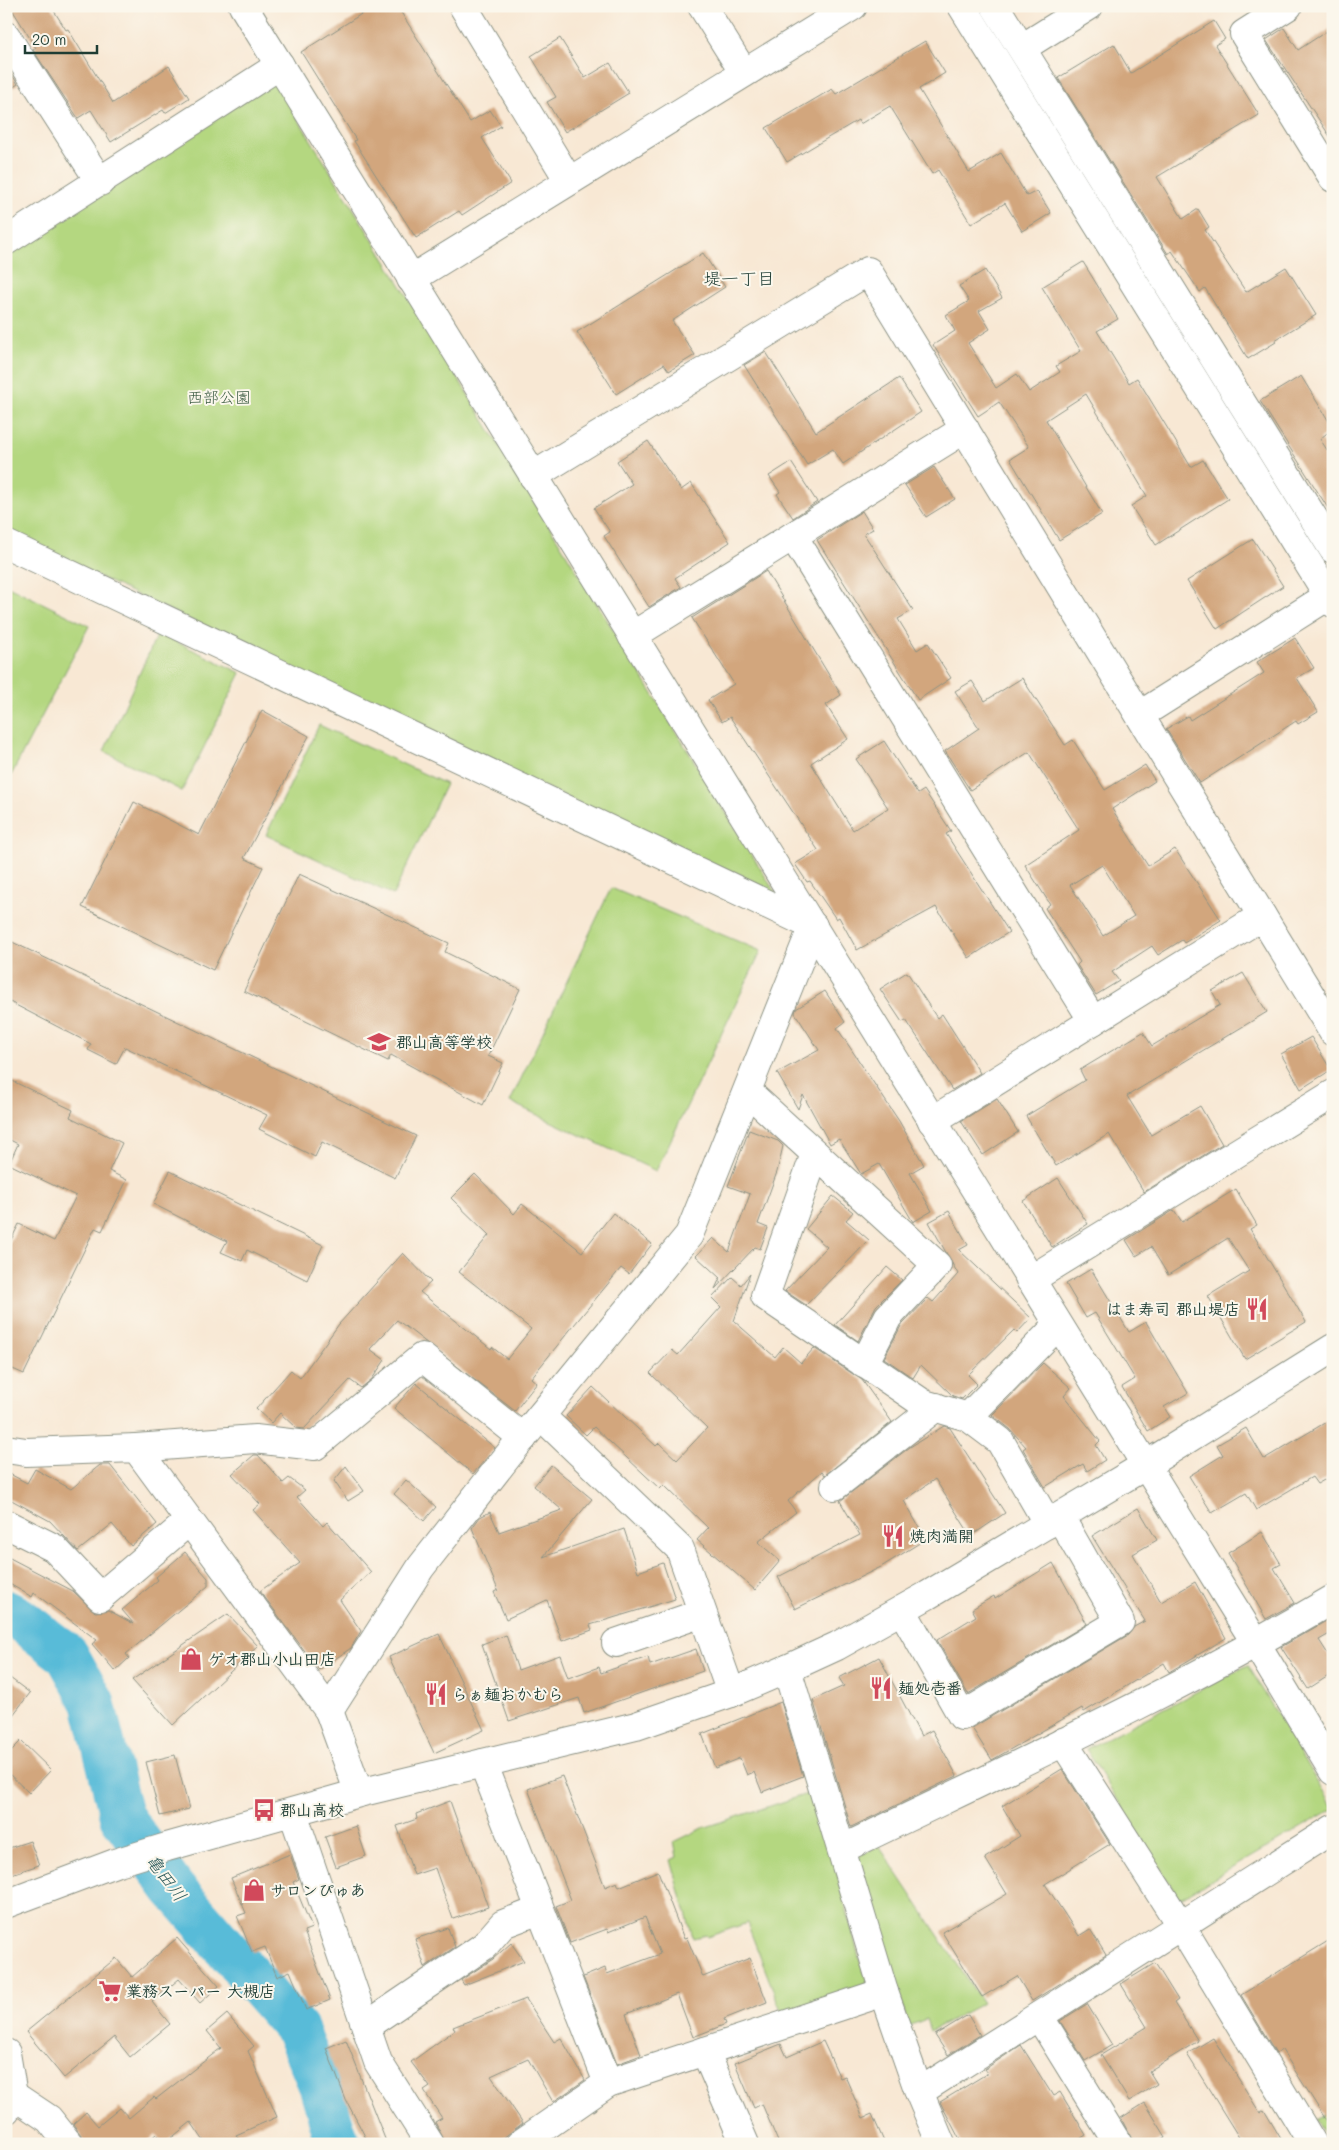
<svg xmlns="http://www.w3.org/2000/svg" width="1339" height="2150" viewBox="0 0 1339 2150" font-family="Mali,'Klee One',sans-serif">
  <style>
    .green { fill: #b4d780; stroke: #6a8a5a }
    .lines { fill: none; stroke-linecap: round; stroke-linejoin: round }
    .river { stroke: #59bbd8; stroke-width: 44 }
    .building { fill: #d2a67d; fill-rule: evenodd }
    .minor-casing { stroke: #8c9284; stroke-width: 30 }
    .minor { stroke: #fff; stroke-width: 28 }
    .labels { text-anchor: middle; stroke-width: 4; stroke-linejoin: round; paint-order: stroke }
    .park-label { font-size: 16px; fill: #3d5c43; stroke: #fbf7ec }
    .poi-label { font-size: 16px; font-weight: bold; fill: #1f3d34; stroke: #fbf7ec; text-anchor: start }
    .neighbourhood-label { font-size: 18px; fill: #1f3d34; stroke: #fbf7ec }
    .water-label { font-size: 18px; font-style: italic; fill: #2e5c5d; stroke: #fbf7ec }
  </style>
  <rect width="100%" height="100%" fill="#fbf7ec"/>
  <filter id="ink" filterUnits="userSpaceOnUse"><feTurbulence type="fractalNoise" baseFrequency=".02" numOctaves="2"/><feDisplacementMap in="SourceGraphic" scale="10" xChannelSelector="R" yChannelSelector="G"/><feConvolveMatrix kernelMatrix="1 2 1 2 8 2 1 2 1" color-interpolation-filters="sRGB"/></filter>
  <filter id="wash" filterUnits="userSpaceOnUse"><feTurbulence type="fractalNoise" baseFrequency=".0096" numOctaves="4" result="noise"/><feDisplacementMap in="SourceGraphic" scale="20" xChannelSelector="R" yChannelSelector="G"/><feGaussianBlur stdDeviation="1.12" result="paint"/><feColorMatrix in="noise" values="0 0 0 0 0 0 0 0 0 0 0 0 0 0 0 0 0 1.4 0 .05"/><feComposite in="paint" operator="in"/></filter>
  <g filter="url(#wash)">
    <rect width="100%" height="100%" fill="#f8e8d4"/>
    <!-- green -->
    <g class="green">
      <polygon points="274,80 778,897 6,533 6,249"/>
      <polygon points="6,585 89,626 6,785"/>
      <polygon points="158,633 241,673 182,791 104,751"/>
      <polygon points="319,725 446,784 393,895 266,835"/>
      <polygon points="611,888 761,951 656,1171 510,1102"/>
      <polygon points="1248,1665 1333,1809 1179,1899 1086,1749"/>
      <polygon points="816,1791 861,1965 869,1983 784,2018 747,1923 707,1937 706,1935 693,1938 671,1860 677,1857 674,1842 703,1828"/>
      <polygon points="879,1846 983,2003 930,2031 926,2019 909,2026 854,1867 858,1856"/>
      <polygon points="1333,2109 1333,2144 1331,2144 1316,2120"/>
    </g>
    <g class="lines">
      <!-- river -->
      <polyline class="river" points="6,1612 17,1617 67,1655 93,1702 121,1816 173,1888 297,2030 321,2087 334,2132 339,2144"/>
    </g>
    <g id="blocks">
      <!-- building -->
      <g class="building">
        <polygon points="10,6 51,6 66,30 68,29 113,103 169,66 189,98 165,113 163,110 111,142 91,110 78,118 33,50 36,48"/>
        <polygon points="374,6 397,6 470,122 490,110 501,126 482,138 511,183 462,215 459,211 416,238 354,141 356,140 301,52"/>
        <polygon points="1214,21 1225,39 1215,45 1259,115 1157,177 1183,219 1198,209 1209,227 1205,230 1246,292 1286,267 1316,315 1275,340 1276,342 1248,359 1205,288 1200,292 1172,251 1168,254 1058,78 1114,44 1131,73"/>
        <polygon points="1333,27 1333,141 1266,40 1284,28 1298,50"/>
        <polygon points="560,38 585,78 610,63 629,93 565,132 547,102 556,97 531,56"/>
        <polygon points="925,41 945,73 919,89 969,172 1001,153 1027,196 1037,191 1051,213 1022,231 1005,203 971,224 938,170 932,174 890,106 860,124 858,120 787,162 766,128 832,89 836,94"/>
        <polygon points="6,66 18,84 6,92"/>
        <polygon points="703,253 725,287 672,321 695,355 669,371 664,364 616,394 577,332"/>
        <polygon points="1083,262 1118,319 1097,331 1129,383 1137,378 1191,467 1203,460 1228,499 1156,545 1131,506 1147,496 1086,394 1046,420 1102,514 1059,540 1010,459 1029,447 999,402 978,416 933,345 955,331 946,315 969,301 959,286 985,270 1002,298 979,311 990,329 968,343 996,388 1017,374 1029,392 1060,372 1056,366 1081,351 1042,287"/>
        <polygon points="766,352 816,432 899,378 921,412 843,464 833,449 807,465 744,365"/>
        <polygon points="1301,376 1333,428 1320,439 1333,459 1333,516 1260,401"/>
        <polygon points="648,441 681,490 691,483 730,542 675,578 681,587 649,607 604,536 610,532 594,508 632,484 617,461"/>
        <polygon points="791,462 817,502 793,518 777,494 780,492 769,476"/>
        <polygon points="934,467 955,499 926,517 905,485"/>
        <polygon points="862,511 873,529 864,534 913,610 898,619 917,650 928,643 951,678 918,700 817,540"/>
        <polygon points="1253,539 1283,586 1217,629 1187,581"/>
        <polygon points="766,571 841,695 826,705 848,739 811,763 853,830 888,808 856,759 884,741 918,794 924,790 951,831 946,834 1009,932 969,958 936,907 857,950 839,917 836,919 810,881 807,882 795,864 818,850 730,717 722,722 708,700 734,684 692,618"/>
        <polygon points="1295,638 1314,668 1297,678 1318,712 1298,724 1296,721 1200,783 1166,729 1188,716 1190,720 1264,673 1257,662"/>
        <path d="M1022,678L1065,745L1073,740L1105,790L1145,765L1155,781L1112,809L1148,866L1175,849L1221,920L1184,943L1182,940L1158,955L1152,946L1112,972L1119,981L1096,995L1077,965L1080,962L1045,908L1050,904L1025,865L1079,830L1029,752L970,790L945,751L979,728L955,691L972,681L985,701ZM1102,865L1134,916L1103,936L1070,885Z"/>
        <polygon points="262,710 309,736 244,858 263,867 213,970 82,907 134,802 199,835"/>
        <polygon points="299,874 449,943 445,952 520,989 488,1056 503,1063 483,1105 391,1055 388,1061 244,991"/>
        <polygon points="6,939 416,1136 395,1178 322,1142 315,1157 259,1129 267,1115 125,1047 116,1064 88,1050 91,1044 6,1000"/>
        <polygon points="907,972 937,1018 942,1014 980,1073 952,1090 906,1020 902,1022 880,989"/>
        <polygon points="1243,973 1267,1012 1127,1096 1151,1135 1200,1106 1222,1144 1144,1192 1109,1134 1056,1166 1026,1116 1085,1080 1080,1070 1143,1032 1152,1046 1220,1005 1212,991"/>
        <polygon points="825,991 845,1022 837,1028 899,1121 924,1165 910,1173 932,1211 913,1222 879,1164 861,1174 839,1139 830,1144 803,1095 798,1109 777,1073 819,1050 795,1013 796,1009"/>
        <polygon points="1311,1037 1331,1070 1301,1089 1281,1054"/>
        <polygon points="6,1078 73,1110 70,1117 122,1143 109,1171 127,1180 102,1231 95,1228 24,1374 6,1366 6,1250 19,1224 54,1241 76,1196 9,1164 18,1144 6,1138"/>
        <polygon points="997,1099 1018,1132 983,1155 961,1121"/>
        <polygon points="749,1130 778,1141 783,1146 777,1172 758,1224 768,1228 760,1249 755,1247 715,1289 720,1278 696,1256 713,1238 729,1252 750,1194 728,1186"/>
        <polygon points="170,1171 323,1245 307,1280 247,1250 242,1261 221,1252 227,1241 153,1204"/>
        <polygon points="475,1174 514,1214 522,1204 582,1252 613,1213 652,1244 629,1274 621,1268 574,1325 531,1378 537,1383 515,1411 397,1320 370,1349 385,1360 372,1379 361,1388 350,1380 304,1429 296,1428 280,1413 271,1423 256,1409 291,1370 300,1378 339,1324 403,1253 431,1282 420,1292 491,1349 492,1347 507,1359 531,1329 459,1272 489,1235 451,1198"/>
        <polygon points="1058,1178 1088,1224 1052,1247 1023,1201"/>
        <polygon points="1236,1189 1257,1225 1250,1229 1306,1322 1245,1359 1208,1296 1249,1271 1228,1238 1168,1275 1151,1247 1136,1256 1126,1240 1174,1210 1182,1222"/>
        <polygon points="833,1196 853,1212 846,1220 869,1240 806,1305 785,1291 827,1247 806,1229"/>
        <polygon points="949,1211 968,1245 959,1250 1031,1318 1017,1333 1014,1330 968,1375 977,1384 962,1399 953,1396 921,1365 913,1378 884,1358 901,1326 928,1298 933,1302 958,1274 929,1222"/>
        <polygon points="887,1267 902,1280 876,1306 858,1341 835,1325"/>
        <polygon points="1091,1269 1129,1332 1146,1322 1188,1393 1164,1407 1170,1417 1148,1431 1122,1387 1135,1379 1095,1313 1086,1318 1066,1284"/>
        <polygon points="750,1274 734,1321 775,1357 783,1347 801,1363 814,1348 862,1380 892,1422 825,1475 822,1471 788,1501 796,1512 758,1542 780,1561 755,1590 697,1540 708,1528 664,1485 660,1489 594,1427 586,1435 566,1416 593,1387 656,1446 659,1443 677,1460 707,1428 650,1373 672,1350 678,1355 721,1307 712,1298 732,1277 741,1285"/>
        <polygon points="1043,1363 1071,1388 1064,1396 1100,1441 1096,1445 1105,1460 1087,1471 1083,1464 1045,1487 1023,1449 1026,1447 1010,1429 992,1415"/>
        <polygon points="416,1383 495,1448 473,1474 394,1408"/>
        <polygon points="1333,1418 1333,1475 1317,1484 1312,1477 1256,1510 1246,1493 1212,1513 1189,1476 1223,1455 1217,1445 1246,1428 1264,1459"/>
        <polygon points="944,1426 950,1428 1005,1513 971,1536 935,1479 904,1501 926,1539 881,1567 795,1609 778,1577 860,1535 840,1501 910,1447"/>
        <polygon points="254,1455 258,1455 283,1483 289,1478 305,1490 297,1497 323,1526 327,1522 371,1572 340,1600 361,1631 351,1648 319,1670 260,1591 300,1563 253,1510 260,1504 232,1474"/>
        <polygon points="100,1465 110,1465 157,1524 131,1546 112,1524 78,1551 50,1521 6,1497 6,1472 27,1483 35,1469 71,1489"/>
        <polygon points="551,1465 592,1499 543,1557 624,1529 638,1572 663,1563 675,1599 590,1625 592,1630 562,1641 547,1600 506,1619 494,1592 498,1590 472,1528 480,1517 490,1512 499,1532 562,1510 534,1486"/>
        <polygon points="346,1466 364,1491 348,1501 334,1481"/>
        <polygon points="406,1480 436,1507 424,1521 394,1494"/>
        <polygon points="1138,1508 1157,1540 1133,1554 1161,1602 1195,1582 1226,1638 1169,1672 1164,1663 1084,1712 1082,1708 992,1760 972,1728 1128,1635 1134,1627 1145,1621 1092,1536"/>
        <polygon points="1262,1532 1281,1564 1274,1568 1295,1603 1266,1619 1228,1553"/>
        <polygon points="185,1552 208,1578 208,1586 126,1654 129,1658 115,1671 92,1644 97,1640 34,1593 32,1597 6,1582 6,1556 73,1591 95,1612 108,1610 134,1624 122,1610 158,1580 156,1577"/>
        <polygon points="1053,1563 1087,1624 968,1694 937,1640 976,1616 972,1609 994,1596 995,1599"/>
        <polygon points="228,1614 258,1646 173,1725 132,1680"/>
        <polygon points="1333,1617 1333,1632 1319,1640 1333,1662 1333,1673 1308,1689 1281,1647"/>
        <polygon points="439,1634 484,1730 434,1753 389,1657"/>
        <polygon points="506,1635 518,1670 560,1655 568,1678 599,1667 601,1673 648,1657 650,1665 696,1649 703,1671 584,1713 579,1698 509,1721 482,1644"/>
        <polygon points="879,1657 921,1736 932,1730 957,1776 851,1827 813,1700 844,1686 839,1678"/>
        <polygon points="6,1675 30,1693 6,1724"/>
        <polygon points="781,1702 803,1776 762,1792 754,1772 747,1775 740,1758 715,1768 702,1734"/>
        <polygon points="21,1741 51,1770 29,1793 6,1771 6,1756"/>
        <polygon points="175,1755 189,1809 160,1816 146,1762"/>
        <polygon points="1062,1769 1110,1844 1045,1884 1079,1936 1090,1929 1106,1955 1032,2001 1017,1976 982,1997 942,1932 1007,1894 985,1858 1020,1836 1002,1806"/>
        <polygon points="562,1776 605,1887 617,1882 619,1887 658,1871 684,1939 687,1938 703,1977 750,1958 767,2002 724,2019 726,2024 693,2037 677,1994 626,2014 641,2055 617,2064 583,1977 605,1968 607,1974 660,1954 645,1917 608,1932 607,1929 570,1943 556,1906 571,1900 528,1789"/>
        <polygon points="450,1801 488,1907 453,1919 435,1868 414,1875 397,1826 417,1819 416,1814"/>
        <polygon points="356,1826 366,1856 336,1867 325,1837"/>
        <polygon points="30,1841 39,1865 6,1876 6,1849"/>
        <polygon points="290,1854 299,1879 293,1882 312,1928 304,1931 330,2000 306,2010 290,1971 277,1977 265,1947 252,1952 237,1916 246,1913 231,1878"/>
        <polygon points="448,1928 455,1947 425,1967 415,1939"/>
        <polygon points="177,1938 219,1986 200,2003 179,1979 152,2002 170,2024 130,2057 114,2037 64,2078 26,2032 116,1958 132,1977"/>
        <polygon points="1333,1938 1333,2131 1282,2050 1276,2053 1241,1995"/>
        <polygon points="511,1943 524,1961 464,1985 461,1980 493,1959"/>
        <polygon points="1155,1963 1178,2000 1174,2003 1198,2041 1149,2071 1157,2084 1129,2101 1101,2055 1147,2027 1121,1984"/>
        <polygon points="526,1999 554,2042 561,2038 585,2080 553,2102 528,2059 491,2076 523,2123 495,2144 446,2144 435,2122 442,2118 424,2091 430,2087 411,2062 455,2030 453,2027"/>
        <polygon points="1087,2004 1112,2045 1085,2061 1060,2021"/>
        <polygon points="227,2014 254,2046 248,2051 277,2117 236,2135 242,2144 206,2144 191,2122 164,2144 156,2134 145,2144 84,2144 81,2135 73,2124 86,2112 98,2126 120,2108 129,2118 154,2097 156,2099 221,2048 207,2031"/>
        <polygon points="968,2015 980,2035 948,2055 935,2035"/>
        <polygon points="1213,2038 1260,2113 1264,2110 1284,2144 1243,2144 1187,2054"/>
        <polygon points="346,2040 387,2144 369,2144 346,2100 326,2048"/>
        <polygon points="823,2041 840,2078 845,2076 863,2118 872,2114 885,2144 779,2144 762,2104 754,2108 735,2063 781,2044 787,2057"/>
        <polygon points="1021,2045 1053,2096 1060,2092 1086,2135 1072,2144 962,2144 940,2102 988,2073 985,2069"/>
        <polygon points="1145,2103 1166,2137 1154,2144 1134,2144 1121,2118"/>
      </g>
    </g>
  </g>
  <g filter="url(#ink)">
    <use href="#blocks" fill-opacity="0" stroke="#8c9284" stroke-width="1"/>
    <g class="lines">
      <defs>
        <g id="minor">
          <polyline points="243,6 1257,1645 1333,1771"/>
          <polyline points="463,6 569,181"/>
          <polyline points="702,6 744,73"/>
          <polyline points="962,6 1333,603"/>
          <polyline points="995,6 1333,549"/>
          <polyline points="1288,6 1244,34 1333,178"/>
          <polyline points="6,36 100,182"/>
          <polyline points="1022,48 1089,6"/>
          <polyline points="6,241 280,65"/>
          <polyline points="411,279 853,6"/>
          <polyline points="533,476 868,271 1333,1032"/>
          <polyline points="793,536 1093,1021"/>
          <polyline points="6,544 813,926"/>
          <polyline points="632,636 965,429"/>
          <polyline points="1140,715 1333,593"/>
          <polyline points="748,1092 937,1265 888,1317 864,1364"/>
          <polyline points="932,1121 1262,916"/>
          <polyline points="815,1154 765,1296 924,1404 968,1417 1000,1441 1048,1524"/>
          <polyline points="1030,1280 1333,1094"/>
          <polyline points="541,1416 680,1549 731,1693"/>
          <polyline points="968,1417 1058,1325"/>
          <polyline points="136,1448 255,1439 315,1446 422,1357 523,1438"/>
          <polyline points="6,1449 26,1452 136,1448 329,1711 359,1793"/>
          <polyline points="835,1486 936,1407"/>
          <polyline points="6,1524 54,1548 100,1597 189,1521"/>
          <polyline points="902,1610 962,1716 1120,1622 1060,1517"/>
          <polyline points="616,1643 702,1613"/>
          <polyline points="787,1669 884,1992 919,2092 941,2144"/>
          <polyline points="329,1711 421,1567 511,1452 689,1235 813,926"/>
          <polyline points="1063,1742 1181,1926 1313,2144"/>
          <polyline points="483,1763 608,2083"/>
          <polyline points="293,1813 378,2062 430,2144"/>
          <path d="M842,1849C1007,1769 1175,1693 1333,1599"/>
          <polyline points="6,1904 115,1863 167,1847 359,1793 636,1726 731,1693 787,1669 837,1646 928,1595 1146,1465 1333,1348"/>
          <polyline points="1039,2016 1118,2144"/>
          <polyline points="366,2026 484,1946 503,1924 540,1910"/>
          <polyline points="705,2051 745,2144"/>
          <polyline points="6,2053 13,2095 6,2110"/>
          <polyline points="919,2092 1333,1829"/>
          <polyline points="13,2095 49,2119 69,2144"/>
          <polyline points="520,2144 608,2083 884,1992"/>
        </g>
      </defs>
      <!-- minor casing -->
      <use href="#minor" class="minor-casing"/>
      <!-- minor -->
      <use href="#minor" class="minor"/>
    </g>
  </g>
  <!-- icons -->
  <defs>
    <symbol id="school-bare" viewBox="-9 -9 18 18"><path d="M0-5L7-2L0 1L-7-2ZM-4 1L0 2.5L4 1V4Q0 6-4 4Z" fill="#d1495b" stroke="#fbf7ec" stroke-width="2.5" paint-order="stroke"/></symbol>
    <symbol id="restaurant-bare" viewBox="-9 -9 18 18"><path d="M-5-6h1v4h1v-4h1v4h1v-4h1v5L-1.5 .5V6h-2V.5L-5-1ZM5-6V6H3V1.5H1.5Q1.5-4 5-6Z" fill="#d1495b" stroke="#fbf7ec" stroke-width="2.5" paint-order="stroke"/></symbol>
    <symbol id="shop-bare" viewBox="-9 -9 18 18"><path d="M-5-2.5h2.3a2.7 3.5 0 0 1 5.4 0H5L5.5 6h-11ZM-1.5-2.5h3a1.5 2.3 0 0 0-3 0Z" fill="#d1495b" stroke="#fbf7ec" stroke-width="2.5" paint-order="stroke"/></symbol>
    <symbol id="bus-bare" viewBox="-9 -9 18 18"><path d="M-5-6H5V4H4V6H2V4H-2V6H-4V4H-5ZM-3.5-4V0h7V-4ZM-3.5 1.2v1.5H-2V1.2ZM2 1.2v1.5H3.5V1.2Z" fill="#d1495b" stroke="#fbf7ec" stroke-width="2.5" paint-order="stroke"/></symbol>
    <symbol id="supermarket-bare" viewBox="-9 -9 18 18"><path d="M-6-5.5h2.5l.6 2H6L4.5 2H-2.5L-4.4-4H-6ZM-1.5 3.2a1.3 1.3 0 1 0 .1 0ZM3 3.2a1.3 1.3 0 1 0 .1 0Z" fill="#d1495b" stroke="#fbf7ec" stroke-width="2.5" paint-order="stroke"/></symbol>
  </defs>
  <g fill-rule="evenodd">
    <use href="#school-bare" x="363" y="1026" width="32" height="32"/>
    <use href="#restaurant-bare" x="1241" y="1293" width="32" height="32"/>
    <use href="#restaurant-bare" x="877" y="1520" width="32" height="32"/>
    <use href="#shop-bare" x="175" y="1643" width="32" height="32"/>
    <use href="#restaurant-bare" x="865" y="1672" width="32" height="32"/>
    <use href="#restaurant-bare" x="420" y="1678" width="32" height="32"/>
    <use href="#bus-bare" x="248" y="1794" width="32" height="32"/>
    <use href="#shop-bare" x="238" y="1874" width="32" height="32"/>
    <use href="#supermarket-bare" x="94" y="1975" width="32" height="32"/>
  </g>
  <g class="labels">
    <!-- park labels -->
    <g class="park-label">
      <text x="219" y="403">西部公園</text>
    </g>
    <!-- poi labels -->
    <g class="poi-label">
      <text x="396" y="1048">郡山高等学校</text>
      <text x="1240" y="1315" text-anchor="end">はま寿司 郡山堤店</text>
      <text x="910" y="1542">焼肉満開</text>
      <text x="208" y="1665">ゲオ郡山小山田店</text>
      <text x="898" y="1694">麺処壱番</text>
      <text x="452" y="1700">らぁ麺おかむら</text>
      <text x="280" y="1816">郡山高校</text>
      <text x="270" y="1896">サロンぴゅあ</text>
      <text x="126" y="1997">業務スーパー 大槻店</text>
    </g>
    <!-- neighbourhood labels -->
    <g class="neighbourhood-label">
      <text x="739" y="285">堤一丁目</text>
    </g>
    <!-- water labels -->
    <g class="water-label">
      <text transform="translate(166 1878) rotate(53)" y="6">亀田川</text>
    </g>
  </g>
  <!-- margin -->
  <rect width="1339" height="2150" fill="none" stroke="#fbf7ec" stroke-width="25"/>
  <!-- scale -->
  <path d="M25 45v8h72v-8" fill="none" stroke="#1f3d34" stroke-width="2.5"/>
  <text x="32" y="45" font-size="15" fill="#1f3d34" stroke="#fbf7ec" stroke-width="4" paint-order="stroke">20 m</text>
</svg>
